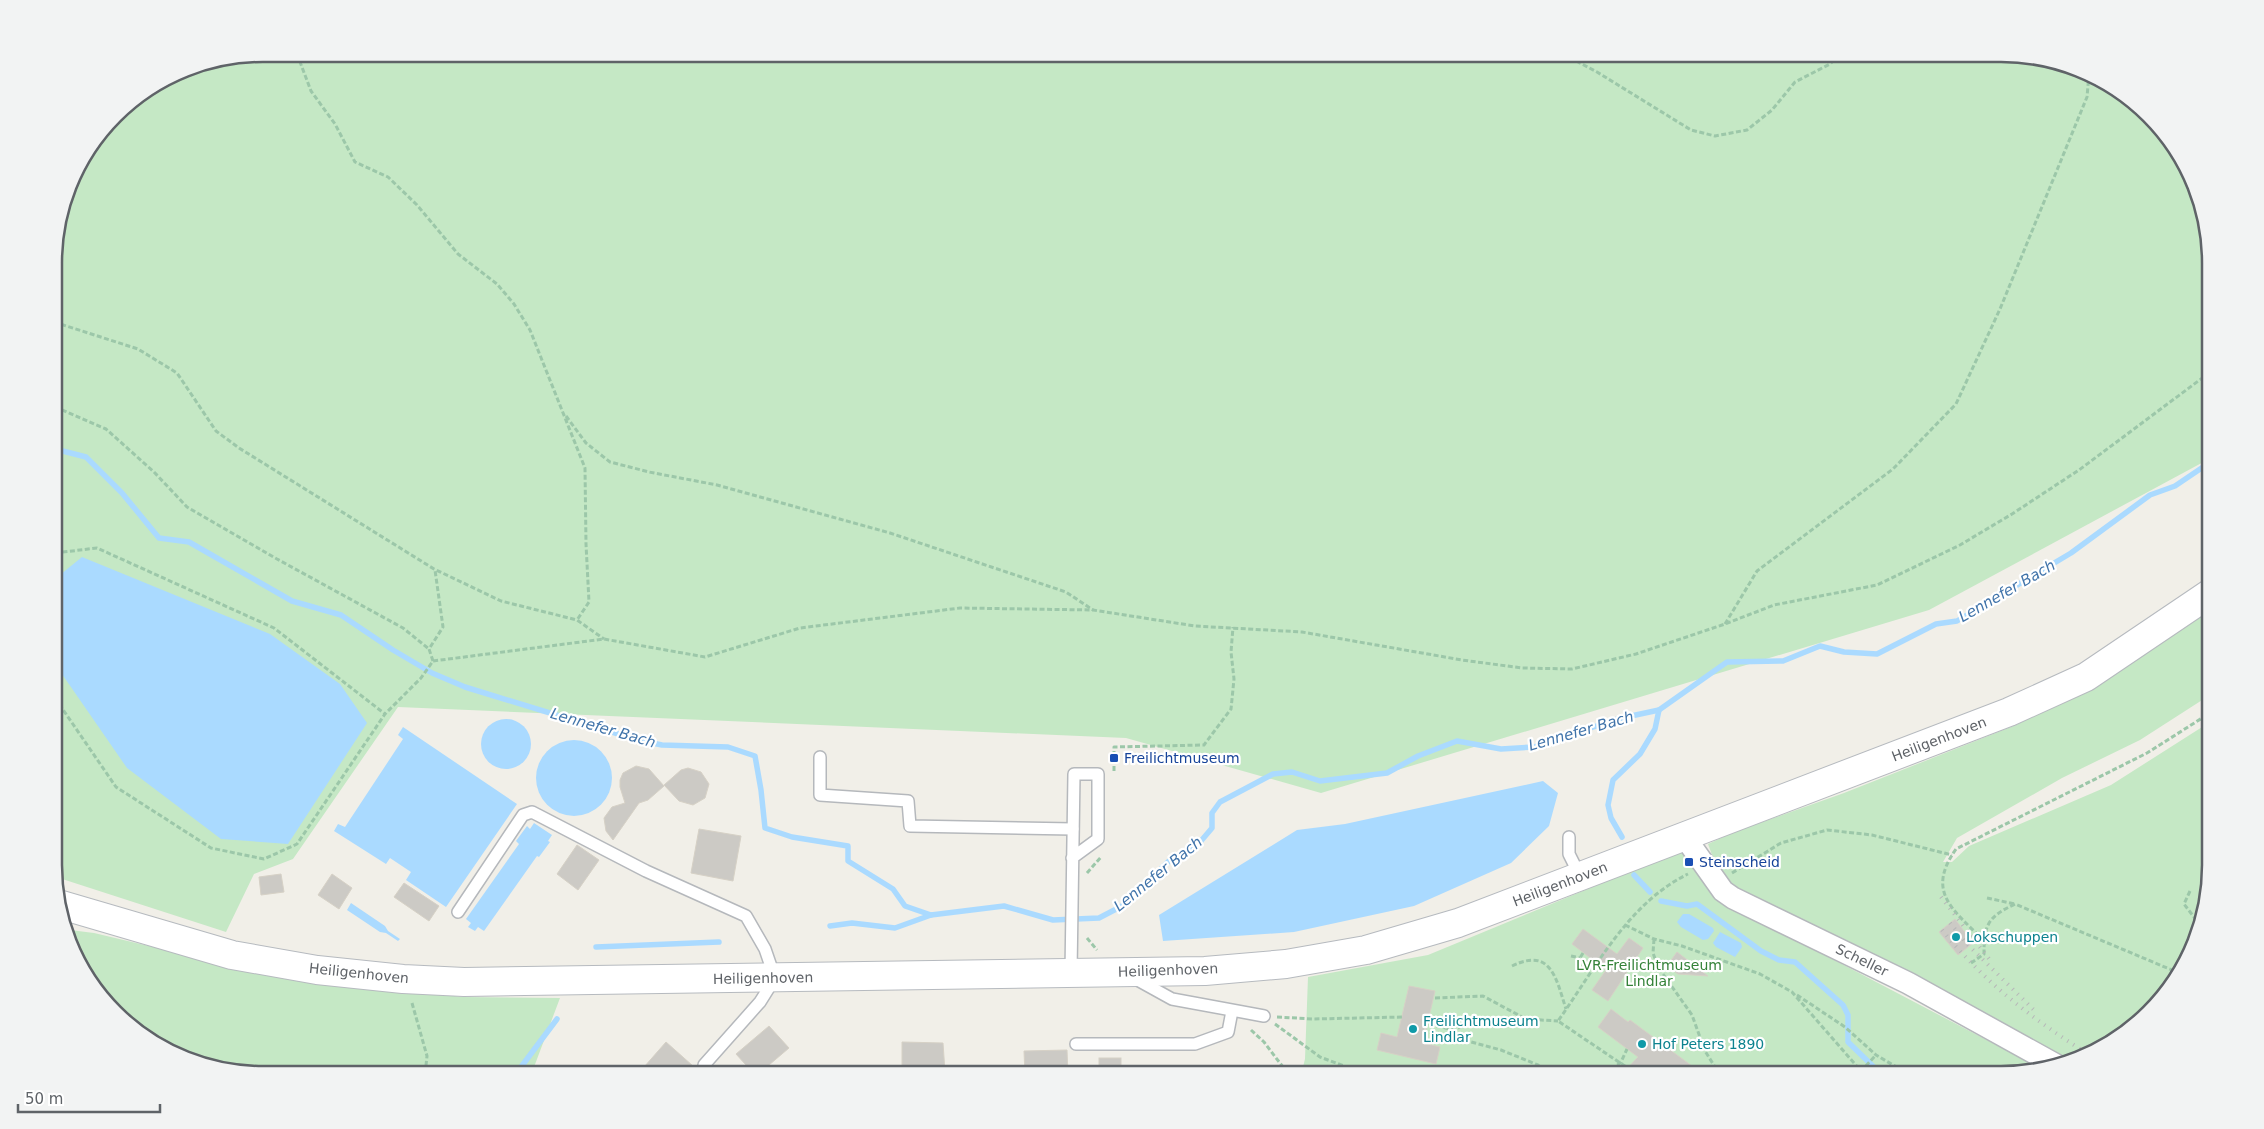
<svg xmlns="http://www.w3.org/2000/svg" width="2264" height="1129" viewBox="0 0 2264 1129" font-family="'DejaVu Sans',sans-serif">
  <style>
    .green { fill: #c5e8c5 }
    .water { fill: #aadaff }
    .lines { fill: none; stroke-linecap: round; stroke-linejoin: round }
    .stream { stroke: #aadaff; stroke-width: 5.5 }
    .building { fill: #cccac5; stroke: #d6d1c6 }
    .lane-casing { stroke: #b5b8bc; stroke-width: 14 }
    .street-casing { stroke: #b5b8bc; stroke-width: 24 }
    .secondary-casing { stroke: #b6babf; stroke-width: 30 }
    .path { stroke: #9cc7a9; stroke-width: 3; stroke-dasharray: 5 2.5; stroke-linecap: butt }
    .lane { stroke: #fff; stroke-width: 11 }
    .street { stroke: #fff; stroke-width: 21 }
    .secondary { stroke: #fff; stroke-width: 28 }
    .rail { stroke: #b6b7b8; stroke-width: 4; stroke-dasharray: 1 6; stroke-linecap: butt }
    .transit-dot { fill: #1a4fb4; stroke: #fff; stroke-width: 2 }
    .culture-dot { fill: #0f9aa8; stroke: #fff; stroke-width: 2 }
    .labels { text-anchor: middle; stroke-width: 4.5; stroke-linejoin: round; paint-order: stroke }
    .street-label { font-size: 14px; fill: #5f6368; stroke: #fff }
    .transit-label { font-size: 14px; fill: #164399; stroke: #fff; text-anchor: start }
    .culture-label { font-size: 14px; fill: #0d838f; stroke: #fff; text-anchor: start }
    .park-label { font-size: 14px; fill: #348238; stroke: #fff }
    .water-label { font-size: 15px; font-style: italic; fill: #4174aa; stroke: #fff }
    .rim { fill: none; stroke: #5f6368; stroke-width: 2.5 }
  </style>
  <rect width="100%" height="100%" fill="#f1efe8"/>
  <!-- green -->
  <g class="green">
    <polygon points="263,54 2001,54 2093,75 2167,136 2194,183 2208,236 2209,459 1929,610 1321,793 1126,738 398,707 293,859 254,874 226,932 56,877 54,249 75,171 125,106 183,70"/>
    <polygon points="2210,603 2210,695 2140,740 2062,778 1957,838 1943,862 1952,862 1969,846 2111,785 2210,722 2210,866 2189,958 2158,1004 2117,1040 2069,1064 1733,886 1715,863 1708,844 1734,832 1844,793 2016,725 2113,674"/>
    <polygon points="1682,850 1718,899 2042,1069 2014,1075 1301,1075 1305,1059 1308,977 1428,955"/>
    <polygon points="70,930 94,933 229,965 462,997 560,998 531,1075 263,1075 171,1054 97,993 70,946 67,935"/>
  </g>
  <!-- water -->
  <g class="water">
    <polygon points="82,557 270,634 340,684 367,723 288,844 221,839 127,768 55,664 55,579"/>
    <circle cx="506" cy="744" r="25"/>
    <polygon points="403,727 517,804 446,907 406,880 411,872 390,858 386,864 334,831 338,824 345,827 403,739 398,735"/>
    <circle cx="574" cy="778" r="38"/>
    <polygon points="1543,781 1558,793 1549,826 1511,863 1414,906 1294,932 1163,941 1159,915 1297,830 1345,824"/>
    <polygon points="534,823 552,835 548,841 550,842 539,857 537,856 484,931 478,927 475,931 468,927 471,923 466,919 519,844 516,841 527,826 530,829"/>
    <polygon points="351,903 385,926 388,931 400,939 398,941 386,933 380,932 347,910"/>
    <polygon points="1683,914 1689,914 1713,928 1714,931 1708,939 1703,940 1681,927 1677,922"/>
    <polygon points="1720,932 1741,943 1742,947 1735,957 1716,947 1713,943"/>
  </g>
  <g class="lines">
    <!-- stream -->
    <g class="stream">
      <polyline points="55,449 86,457 122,493 159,538 189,542 292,601 341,615 393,650 432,673 465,687 638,740 662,745 728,747 755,756 761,790 765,828 792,837 848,846 848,861 893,889 905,906 931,915 1004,906 1053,920 1099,918 1122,906 1169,861 1201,841 1212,828 1212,813 1220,802 1273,774 1292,772 1320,781 1387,773 1418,756 1457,741 1501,749 1534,747 1617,719 1659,710 1727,662 1783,661 1820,646 1844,652 1877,654 1936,624 1957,621 2071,553 2150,495 2175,486 2209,463"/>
      <polyline points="1622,837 1611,818 1608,805 1613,780 1640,754 1655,729 1659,710"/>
      <polyline points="1634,875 1650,892"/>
      <polyline points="1661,901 1687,906 1697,904 1761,951 1779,960 1795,962 1843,1005 1848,1015 1848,1042 1882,1075"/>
      <polyline points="830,926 852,923 895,928 931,915"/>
      <polyline points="596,947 719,942"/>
      <polyline points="515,1075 557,1019"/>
    </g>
  </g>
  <!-- building -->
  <g class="building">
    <polygon points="636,766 649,769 664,786 648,800 639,803 613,840 606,831 604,818 612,807 625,803 620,787 620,780 623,773"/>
    <polygon points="688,768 701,772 709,784 705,798 693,805 679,801 664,785 681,770"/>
    <polygon points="699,829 741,836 733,881 691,873"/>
    <polygon points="577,845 599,860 578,890 557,874"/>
    <polygon points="281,874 284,892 261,895 259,877"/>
    <polygon points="332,874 352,888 339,909 318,895"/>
    <polygon points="404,883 439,906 429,921 394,897"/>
    <polygon points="1955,919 1973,943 1958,955 1939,932"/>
    <polygon points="1583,929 1617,954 1629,938 1643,948 1608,1001 1592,990 1606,970 1572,944"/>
    <polygon points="1677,952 1708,976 1678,974 1667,966"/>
    <polygon points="1409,986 1435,991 1423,1043 1440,1047 1436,1064 1377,1050 1381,1033 1397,1037"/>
    <polygon points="1611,1009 1628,1022 1630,1020 1704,1075 1621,1075 1638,1057 1598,1027"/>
    <polygon points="769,1026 789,1048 769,1065 777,1075 755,1075 736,1054"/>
    <polygon points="666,1042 693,1066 686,1075 637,1075"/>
    <polygon points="902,1042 943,1043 945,1072 902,1075"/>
    <polygon points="1067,1050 1068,1075 1025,1075 1024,1051"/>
    <rect x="1099" y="1058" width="22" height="17"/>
  </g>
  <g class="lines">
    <defs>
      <g id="lane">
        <polyline points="820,757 820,795 908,801 910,826 1073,829"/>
        <polyline points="1569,837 1569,854 1580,876"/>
        <polyline points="458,912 523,815 532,812 646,871 746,916 765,949 775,978 760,1002 704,1065"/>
        <polyline points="1071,972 1074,774 1098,774 1098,839 1072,858"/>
        <polyline points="1134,978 1172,999 1264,1016"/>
        <polyline points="1076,1044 1195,1044 1228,1032 1232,1011"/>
      </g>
      <polyline id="street" points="1684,836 1723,891 1733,898 1908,983 2058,1066"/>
      <polyline id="secondary" points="58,904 232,955 317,970 403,979 464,982 1205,971 1286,964 1366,950 1458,923 2009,712 2086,677 2209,594"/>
    </defs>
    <!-- lane casing -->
    <use href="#lane" class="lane-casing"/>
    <!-- street casing -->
    <use href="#street" class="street-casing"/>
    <!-- secondary casing -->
    <use href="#secondary" class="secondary-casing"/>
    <!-- path -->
    <g class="path">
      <polyline points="297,54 311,91 335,124 355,162 388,177 417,205 458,254 497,284 514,304 530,330 585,468 586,544 589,602 577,620"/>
      <polyline points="1563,54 1597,72 1691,130 1715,136 1747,130 1772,110 1795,82 1830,64 1840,54"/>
      <polyline points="54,322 138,349 177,373 216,431 239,448 434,569 501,601 577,620 604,639"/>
      <polyline points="55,407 106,429 154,472 187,507 277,559 403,628 429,649"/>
      <polyline points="566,416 586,443 610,462 649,472 717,485 890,533 1066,592 1093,610"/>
      <polyline points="55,553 97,548 274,628 385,714"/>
      <polyline points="1725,624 1757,571 1893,469 1956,404 2000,309 2087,97 2089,74"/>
      <polyline points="433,661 429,649 443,627 435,570"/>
      <polyline points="55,698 116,787 211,848 264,859 297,844 385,714 421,678 433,661 604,639 705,657 800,628 960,608 1093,610 1195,626 1302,632 1462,660 1522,668 1572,669 1636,654 1725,624 1774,605 1877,585 1960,545 2012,514 2079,470 2209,373"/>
      <polyline points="1114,771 1114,747 1204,745 1231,709 1234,679 1231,652 1233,627"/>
      <polyline points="1087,873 1101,857"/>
      <polyline points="1732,873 1781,843 1827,830 1872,835 1952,855"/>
      <polyline points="2190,891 2184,904 2197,921"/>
      <polyline points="1987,898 2015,904"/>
      <polyline points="1625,925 1654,939 1682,946 1760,974 1792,992 1861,1071 1876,1055"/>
      <polyline points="1087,938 1097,950"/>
      <polyline points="1654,939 1653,953 1658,967 1692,1015 1705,1051 1720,1075"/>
      <path d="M1984,941C1954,910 1925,893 1956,849L2147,753L2210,713"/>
      <polyline points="1583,953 1580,958 1595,968"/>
      <polyline points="1571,956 1580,958"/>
      <path d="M1971,963L1984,954C1984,924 1988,917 2015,904L2179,973"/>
      <path d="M1512,966C1551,947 1556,978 1566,1009"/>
      <polyline points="1797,995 1845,1027 1876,1055 1910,1075"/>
      <polyline points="1435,998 1483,996 1524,1018"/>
      <polyline points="412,1003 427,1056 425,1075"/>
      <polyline points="2149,1012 2174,980"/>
      <polyline points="1277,1017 1313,1019 1403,1017"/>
      <polyline points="1275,1024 1320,1057 1368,1075"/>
      <polyline points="1429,1024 1454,1030 1474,1021 1524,1019 1558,1021"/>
      <polyline points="1251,1030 1264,1042 1289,1075"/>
      <polyline points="1454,1030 1460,1039 1501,1050 1538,1065 1549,1075"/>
      <polyline points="1606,1075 1621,1062 1627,1049"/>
      <path d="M1638,1075L1558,1021C1595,969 1628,903 1688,874"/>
      <polyline points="1857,1075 1861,1071"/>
    </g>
    <!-- lane -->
    <use href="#lane" class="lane"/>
    <!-- street -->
    <use href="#street" class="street"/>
    <!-- secondary -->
    <use href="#secondary" class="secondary"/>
    <!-- rail -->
    <g class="rail">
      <polyline points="1941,897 1990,960"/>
      <polyline points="1950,923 1969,946 2035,1011"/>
      <path d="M1942,930C1985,983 2031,1018 2088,1054"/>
    </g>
  </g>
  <!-- markers -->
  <g class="transit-dot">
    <rect x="1109" y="753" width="10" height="10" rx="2.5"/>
    <rect x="1684" y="857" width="10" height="10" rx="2.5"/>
  </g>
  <g class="culture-dot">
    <circle cx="1956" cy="937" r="5"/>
    <circle cx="1413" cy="1029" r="5"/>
    <circle cx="1642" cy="1044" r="5"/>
  </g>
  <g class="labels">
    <!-- street labels -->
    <g class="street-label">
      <text transform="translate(1939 739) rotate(-21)" y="5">Heiligenhoven</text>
      <text transform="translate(1560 884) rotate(-21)" y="5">Heiligenhoven</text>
      <text transform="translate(1862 960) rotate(26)" y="5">Scheller</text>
      <text transform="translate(1168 970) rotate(-2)" y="5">Heiligenhoven</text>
      <text transform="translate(359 973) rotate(6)" y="5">Heiligenhoven</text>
      <text transform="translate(763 978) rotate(-1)" y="5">Heiligenhoven</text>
    </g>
    <!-- transit labels -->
    <g class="transit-label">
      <text x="1124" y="763">Freilichtmuseum</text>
      <text x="1699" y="867">Steinscheid</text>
    </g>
    <!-- culture labels -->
    <g class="culture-label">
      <text x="1966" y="942">Lokschuppen</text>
      <text x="1423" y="1026">Freilichtmuseum<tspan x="1423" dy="16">Lindlar</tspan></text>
      <text x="1652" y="1049">Hof Peters 1890</text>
    </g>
    <!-- park labels -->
    <g class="park-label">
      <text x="1649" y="970">LVR-Freilichtmuseum<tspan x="1649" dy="16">Lindlar</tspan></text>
    </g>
    <!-- water labels -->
    <g class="water-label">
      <text transform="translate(2007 591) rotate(-30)" y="5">Lennefer Bach</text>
      <text transform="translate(603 728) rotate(16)" y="5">Lennefer Bach</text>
      <text transform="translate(1581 731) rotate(-16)" y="5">Lennefer Bach</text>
      <text transform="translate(1158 874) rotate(-39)" y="5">Lennefer Bach</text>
    </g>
  </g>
  <!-- crop -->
  <path d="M0 0H2264V1129H0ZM263 62H2001A201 201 0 0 1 2202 263V865A201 201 0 0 1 2001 1066H263A201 201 0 0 1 62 865V263A201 201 0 0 1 263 62Z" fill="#f2f3f3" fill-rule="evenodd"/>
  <path class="rim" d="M263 62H2001A201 201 0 0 1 2202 263V865A201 201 0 0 1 2001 1066H263A201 201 0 0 1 62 865V263A201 201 0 0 1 263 62Z"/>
  <!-- scale -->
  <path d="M18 1104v8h142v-8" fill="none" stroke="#5f6368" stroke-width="2.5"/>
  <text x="25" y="1104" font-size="15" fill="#5f6368" stroke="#ffffff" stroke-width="4" paint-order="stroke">50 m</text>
</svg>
